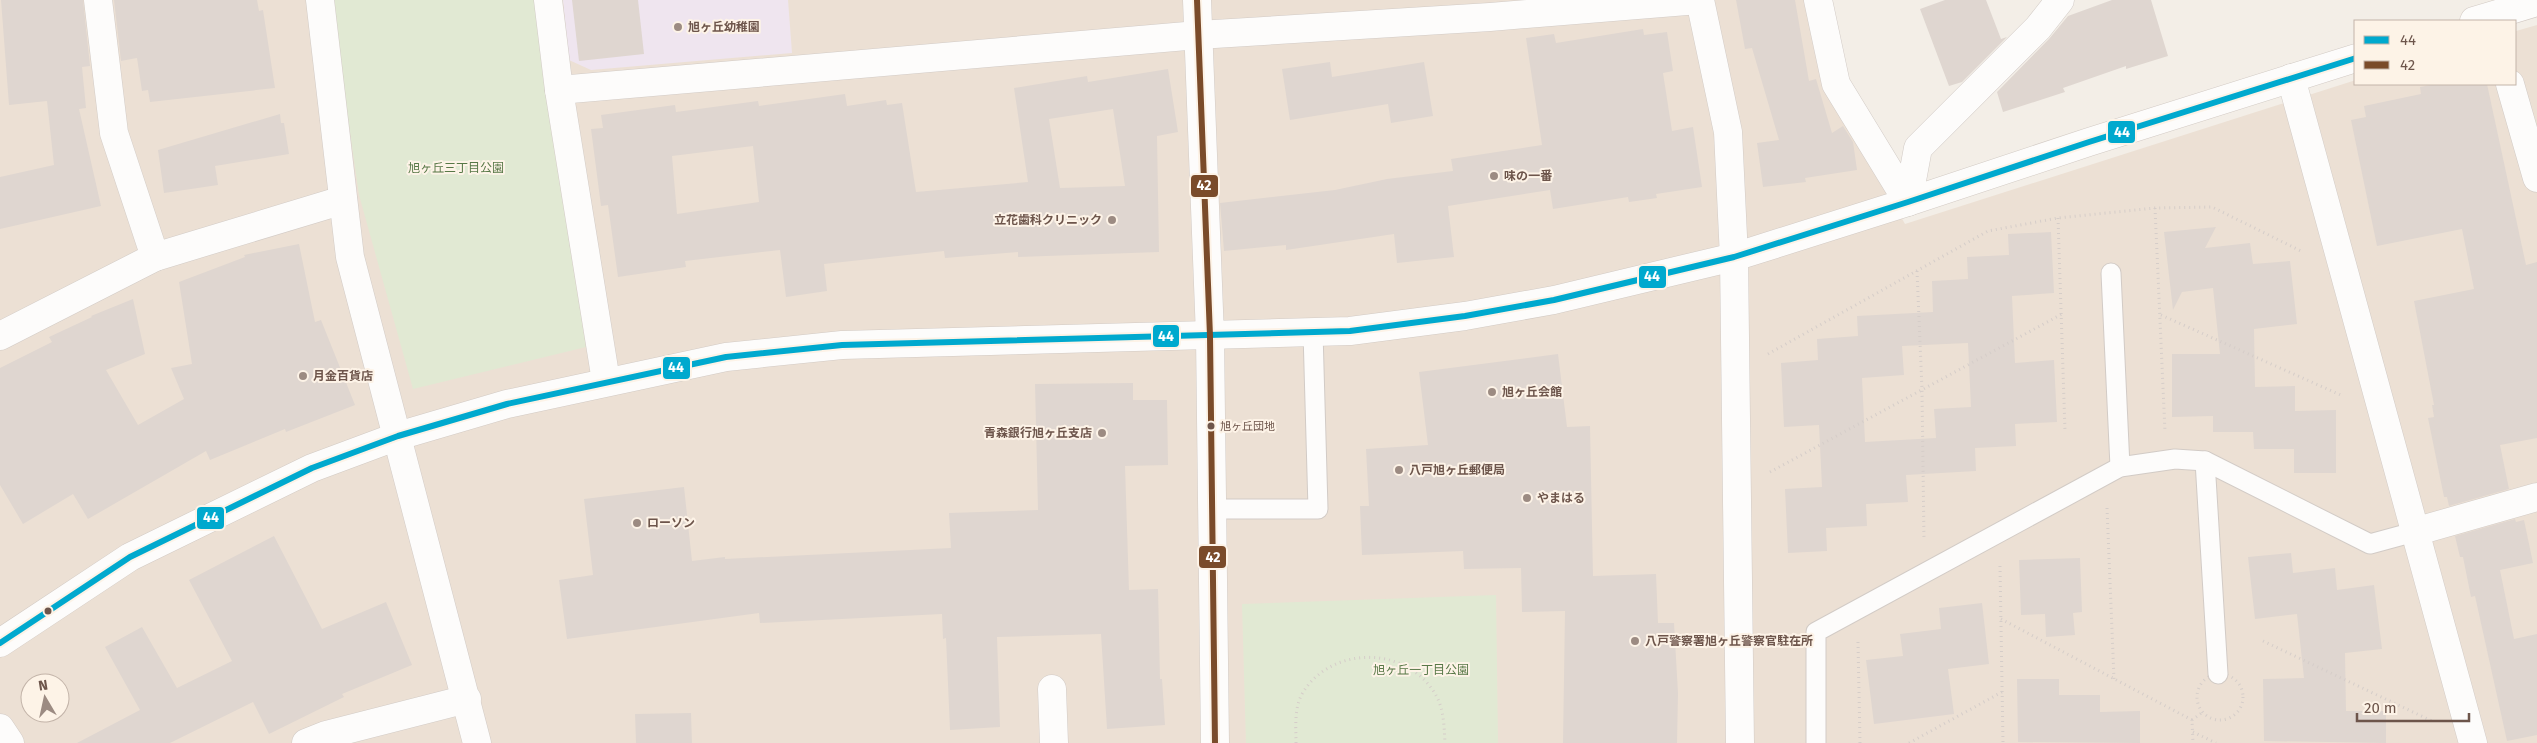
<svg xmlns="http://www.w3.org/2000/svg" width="2537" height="743" viewBox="0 0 2537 743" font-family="'Fira Sans','Noto Sans JP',sans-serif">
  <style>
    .residential { fill: #ece0d4; fill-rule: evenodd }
    .education { fill: #efe5ef }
    .green { fill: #e1e9d3 }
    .building { fill: #dfd6d0; fill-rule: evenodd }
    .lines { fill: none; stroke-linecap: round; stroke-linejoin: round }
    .lane-casing { stroke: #d2cbc6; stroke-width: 21 }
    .street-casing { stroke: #d2cbc6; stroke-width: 29 }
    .secondary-casing { stroke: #d2cac4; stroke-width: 29 }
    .path { stroke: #d5cdc9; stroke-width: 3; stroke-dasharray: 1 4; stroke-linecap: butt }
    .lane { stroke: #fdfcfb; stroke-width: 19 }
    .street { stroke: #fdfcfb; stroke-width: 28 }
    .secondary { stroke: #fdfcfb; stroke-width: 28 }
    .bus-1-casing { stroke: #fdf3e7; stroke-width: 10 }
    .bus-2-casing { stroke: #fdf3e7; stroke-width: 10 }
    .bus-1 { stroke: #00a9ce; stroke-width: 6 }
    .bus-2 { stroke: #7a4b2a; stroke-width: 6 }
    .poi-dot { fill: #9c8b82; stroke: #fdf3e7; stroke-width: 2 }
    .bus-dot { fill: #6d554b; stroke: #fdf3e7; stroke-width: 2 }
    .labels { text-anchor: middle; stroke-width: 4; stroke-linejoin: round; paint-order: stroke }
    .bus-label { font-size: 11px; fill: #6d554b; stroke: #fdf3e7; text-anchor: start }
    .poi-label { font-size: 12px; font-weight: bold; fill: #6d554b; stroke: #fdf3e7; text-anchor: start }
    .park-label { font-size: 12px; fill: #587847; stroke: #fdf3e7 }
    .line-badge { stroke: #fdf3e7; stroke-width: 2 }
    .badge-label { font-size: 14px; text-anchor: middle; font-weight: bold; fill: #fff }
  </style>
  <rect width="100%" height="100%" fill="#f3eee7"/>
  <!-- residential -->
  <path class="residential" d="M0,0H1806L1873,166L1905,224L2356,80V84H2516V31L2537,25V743H0ZM30,683H60V713H30Z"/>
  <!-- education -->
  <polygon class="education" points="563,0 788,0 792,53 591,70 569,60"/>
  <!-- green -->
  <g class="green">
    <polygon points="331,0 536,0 545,91 586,347 413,389 359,195"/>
    <polygon points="1496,595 1498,743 1246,743 1242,604"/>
  </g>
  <!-- building -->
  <g class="building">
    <polygon points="1,0 83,0 90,66 82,67 86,108 79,109 101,206 0,229 0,177 54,165 47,101 9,105"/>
    <polygon points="114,0 257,0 259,11 263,10 275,88 150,102 148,90 142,91 137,58 121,61"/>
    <polygon points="572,0 638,0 644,54 579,61"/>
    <polygon points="1736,0 1795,0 1809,81 1816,79 1832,133 1843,126 1853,142 1857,170 1805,178 1806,182 1763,187 1757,143 1779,140 1752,48 1745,49"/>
    <polygon points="1945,0 1986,0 2001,39 2007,37 1962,82 1949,86 1920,9"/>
    <polygon points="2112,0 2151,0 2168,56 2126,69 2126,66 2063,88 2065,92 2003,112 1997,92 2049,39 2068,16"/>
    <polygon points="1643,29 1644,35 1667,32 1673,71 1663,73 1672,131 1693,127 1702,187 1656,194 1657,198 1629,202 1628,197 1553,209 1550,190 1448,206 1454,257 1397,263 1394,234 1286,250 1286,245 1224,251 1220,203 1335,190 1387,179 1453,171 1451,159 1542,145 1526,38 1554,34 1556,43"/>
    <polygon points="1330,62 1332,77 1424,62 1433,116 1391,123 1388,104 1290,120 1282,69"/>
    <path d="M1168,69L1178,132L1157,136L1159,252L1018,257V252L945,258L944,251L824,264L827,291L786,297L780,250L685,261L686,267L618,277L608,205L601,206L591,129L603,128L601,115L675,105L676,112L758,101L759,106L845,94L847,106L886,100L887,105L902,103L916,192L1028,182L1014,88L1087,76L1088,82ZM1113,109L1125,186L1060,188L1049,119ZM753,146L759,202L677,214L672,156Z"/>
    <polygon points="2436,84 2487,84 2526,265 2537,262 2537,438 2500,445 2509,489 2449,506 2447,497 2444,497 2428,418 2434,417 2432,405 2434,405 2414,301 2474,289 2462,229 2377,246 2351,120 2366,117 2364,106 2421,94 2420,87"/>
    <polygon points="280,114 281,123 284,123 289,154 215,166 218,185 164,193 158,150"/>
    <polygon points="2216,227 2205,248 2250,243 2253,264 2290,261 2297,324 2254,329 2255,387 2295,386 2295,411 2336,410 2336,473 2294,473 2294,449 2254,449 2253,432 2213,432 2213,416 2172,417 2172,354 2220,354 2213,288 2182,292 2173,310 2164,232"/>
    <path d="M2051,232L2054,293L2012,296L2015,363L2054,360L2057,422L2015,424L2016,446L1975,448L1976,471L1906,475L1908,502L1866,504L1867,526L1826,528L1827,551L1788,553L1785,489L1822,487L1819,425L1784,427L1781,363L1818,360L1817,339L1858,336L1857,316L1933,312L1932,281L1968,279L1967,257L2009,255L2008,234ZM1968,343L1971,407L1934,409L1936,438L1865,442L1862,378L1904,375L1902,346Z"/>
    <polygon points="299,244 315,322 321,320 355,405 286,432 285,429 210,460 206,451 88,519 73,494 23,524 0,485 0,368 52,342 49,337 92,317 91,316 133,299 145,354 106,370 138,425 184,399 171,368 192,364 179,282 245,257 244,255"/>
    <polygon points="1558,354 1567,427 1590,426 1593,576 1656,574 1658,623 1674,623 1678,693 1677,743 1563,743 1565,611 1522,612 1521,568 1464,569 1463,551 1362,555 1360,506 1369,506 1366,449 1428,445 1419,372"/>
    <polygon points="1133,383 1133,400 1167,400 1168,465 1125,466 1129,590 1158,589 1160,679 1162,679 1165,725 1107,729 1101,634 997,637 1000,727 950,730 946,638 943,639 942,614 760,623 759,613 567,639 559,580 593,575 584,499 684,487 692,561 725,557 725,559 951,548 949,513 1038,510 1035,384"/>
    <polygon points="2515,519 2516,522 2524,520 2533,563 2500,570 2514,639 2537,634 2537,735 2507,741 2475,596 2471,597 2463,557 2460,557 2455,536"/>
    <polygon points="274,536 322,629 386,602 412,665 342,694 344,697 269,734 253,702 170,743 77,743 140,710 105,647 142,627 177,688 232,661 189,580"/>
    <polygon points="2291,553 2293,573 2335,568 2337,590 2374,585 2382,649 2345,653 2346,711 2386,711 2386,743 2264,741 2263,679 2304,678 2297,614 2255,619 2248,557"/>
    <polygon points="2080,558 2082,612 2073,613 2075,635 2046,637 2045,614 2021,615 2019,560"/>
    <polygon points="1982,603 1989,664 1948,669 1954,714 1874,724 1866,660 1903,656 1900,634 1941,629 1939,608"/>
    <polygon points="2017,679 2059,679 2059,695 2100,695 2100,712 2140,711 2140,743 2018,742"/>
    <polygon points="691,713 692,743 636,743 635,714"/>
  </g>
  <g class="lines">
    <defs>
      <g id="lane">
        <polyline points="2111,273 2120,467"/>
        <polyline points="2205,461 2218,674"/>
        <polyline points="1212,509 1318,509 1313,332"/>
        <polyline points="1816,743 1816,632 2120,467 2175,459 2205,461 2370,544 2414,532"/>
      </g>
      <g id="street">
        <polyline points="98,0 114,133 155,257"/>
        <polyline points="320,0 350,257 477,743"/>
        <polyline points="548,0 559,90 606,381"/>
        <polyline points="1197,0 1210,336 1215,743"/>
        <polyline points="1700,0 1728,132 1734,257 1740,743"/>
        <polyline points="1818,0 1836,84 1908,202 1918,148 2038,28 2060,0"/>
        <polyline points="2291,78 2473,743"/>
        <polyline points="2510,84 2537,178"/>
        <polyline points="559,90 1198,35 1490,17 1699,0"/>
        <polyline points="0,336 155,257 343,200"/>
        <polyline points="2414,532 2537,497"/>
        <polyline points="1052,689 1054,743"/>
        <polyline points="0,728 10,743"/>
        <polyline points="306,743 326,735 467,699"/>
      </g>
      <g id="secondary">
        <polyline points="2474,21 2537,2"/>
        <polyline points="0,643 130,557 312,468 398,436 507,404 726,357 842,345 1350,331 1465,316 1554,300 1734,257 1908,202 2089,142 2356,58"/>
      </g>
    </defs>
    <!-- lane casing -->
    <use href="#lane" class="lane-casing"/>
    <!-- street casing -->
    <use href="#street" class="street-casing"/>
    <!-- secondary casing -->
    <use href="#secondary" class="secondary-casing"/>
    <!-- path -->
    <g class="path">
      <polyline points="2155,208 2165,432"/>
      <polyline points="2058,218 2065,431"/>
      <polyline points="1917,271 1922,389 1924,540"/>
      <polyline points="2161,315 2343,396"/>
      <polyline points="1768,354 1988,231 2058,218 2155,208 2212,207 2303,252"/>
      <polyline points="1770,472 2062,314"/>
      <polyline points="2107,508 2114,679"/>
      <polyline points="2000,566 2003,743"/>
      <polyline points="2001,619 2192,720 2193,743"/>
      <polyline points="2263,641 2432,721"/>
      <polyline points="1858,642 1860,743"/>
      <circle cx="2220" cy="697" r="23"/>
      <polyline points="2192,720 2203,712"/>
      <polyline points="2193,732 2216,743"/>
      <path d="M1296,743C1296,727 1294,709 1302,694C1330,646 1404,645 1434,692C1444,707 1444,725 1445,743"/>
      <polyline points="1909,743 2002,692"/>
    </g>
    <!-- lane -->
    <use href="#lane" class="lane"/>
    <!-- street -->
    <use href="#street" class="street"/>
    <!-- secondary -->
    <use href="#secondary" class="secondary"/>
    <defs>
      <polyline id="bus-1" points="0,643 130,557 312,468 398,436 507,404 726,357 842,345 1350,331 1465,316 1554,300 1734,257 1908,202 2089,142 2356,58"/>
      <polyline id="bus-2" points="1197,0 1210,336 1215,743"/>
    </defs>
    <!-- bus-1 casing -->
    <use href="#bus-1" class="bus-1-casing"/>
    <!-- bus-2 casing -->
    <use href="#bus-2" class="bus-2-casing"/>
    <!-- bus-1 -->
    <use href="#bus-1" class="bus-1"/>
    <!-- bus-2 -->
    <use href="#bus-2" class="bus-2"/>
  </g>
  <!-- markers -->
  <g class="poi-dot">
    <circle cx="678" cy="27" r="5"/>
    <circle cx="1494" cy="176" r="5"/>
    <circle cx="1112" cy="220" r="5"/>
    <circle cx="303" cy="376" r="5"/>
    <circle cx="1492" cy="392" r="5"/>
    <circle cx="1102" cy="433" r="5"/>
    <circle cx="1399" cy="470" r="5"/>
    <circle cx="1527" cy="498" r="5"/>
    <circle cx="637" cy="523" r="5"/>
    <circle cx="1635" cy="641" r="5"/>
  </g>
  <g class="bus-dot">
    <circle cx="1211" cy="426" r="4.5"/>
    <circle cx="48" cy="611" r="4.5"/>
  </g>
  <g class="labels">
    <!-- bus labels -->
    <g class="bus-label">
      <text x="1220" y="430">旭ヶ丘団地</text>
    </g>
    <!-- poi labels -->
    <g class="poi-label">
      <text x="688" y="31">旭ヶ丘幼稚園</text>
      <text x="1504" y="180">味の一番</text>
      <text x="1102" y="224" text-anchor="end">立花歯科クリニック</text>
      <text x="313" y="380">月金百貨店</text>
      <text x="1502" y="396">旭ヶ丘会館</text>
      <text x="1092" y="437" text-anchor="end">青森銀行旭ヶ丘支店</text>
      <text x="1409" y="474">八戸旭ヶ丘郵便局</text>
      <text x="1537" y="502">やまはる</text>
      <text x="647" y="527">ローソン</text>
      <text x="1645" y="645">八戸警察署旭ヶ丘警察官駐在所</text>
    </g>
    <!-- park labels -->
    <g class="park-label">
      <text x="456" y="172">旭ヶ丘三丁目公園</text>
      <text x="1421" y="674">旭ヶ丘一丁目公園</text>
    </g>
  </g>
  <g class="line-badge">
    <rect x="2107" y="120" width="29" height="24" rx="5" fill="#00a9ce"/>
    <rect x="1190" y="174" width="29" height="24" rx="5" fill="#7a4b2a"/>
    <rect x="1638" y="265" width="29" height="24" rx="5" fill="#00a9ce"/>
    <rect x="1152" y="324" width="28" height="24" rx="5" fill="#00a9ce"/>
    <rect x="662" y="356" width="29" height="24" rx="5" fill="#00a9ce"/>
    <rect x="196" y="506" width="29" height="24" rx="5" fill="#00a9ce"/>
    <rect x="1198" y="545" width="29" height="24" rx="5" fill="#7a4b2a"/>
  </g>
  <g class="badge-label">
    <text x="2122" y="137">44</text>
    <text x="1204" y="190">42</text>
    <text x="1652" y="281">44</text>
    <text x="1166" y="341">44</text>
    <text x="676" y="372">44</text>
    <text x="211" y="522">44</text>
    <text x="1213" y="562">42</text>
  </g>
  <!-- legend -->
  <rect x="2354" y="20" width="162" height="65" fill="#fdf3e7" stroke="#c3b4a9"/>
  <rect x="2364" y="36" width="25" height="8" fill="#00a9ce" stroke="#c3b4a9"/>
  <text x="2400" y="45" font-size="15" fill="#6d554b">44</text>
  <rect x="2364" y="61" width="25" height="8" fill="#7a4b2a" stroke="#c3b4a9"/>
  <text x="2400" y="70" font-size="15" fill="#6d554b">42</text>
  <!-- north arrow -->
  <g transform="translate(45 698) rotate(351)"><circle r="24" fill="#fdf3e7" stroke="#c3b4a9"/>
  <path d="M0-4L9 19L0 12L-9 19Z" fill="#9c8b82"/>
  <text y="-8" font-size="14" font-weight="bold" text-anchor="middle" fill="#6d554b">N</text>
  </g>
  <!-- scale -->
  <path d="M2357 713v8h112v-8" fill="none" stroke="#6d554b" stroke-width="2.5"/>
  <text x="2364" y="713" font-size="15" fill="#6d554b" stroke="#fdf3e7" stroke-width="4" paint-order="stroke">20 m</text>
</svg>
